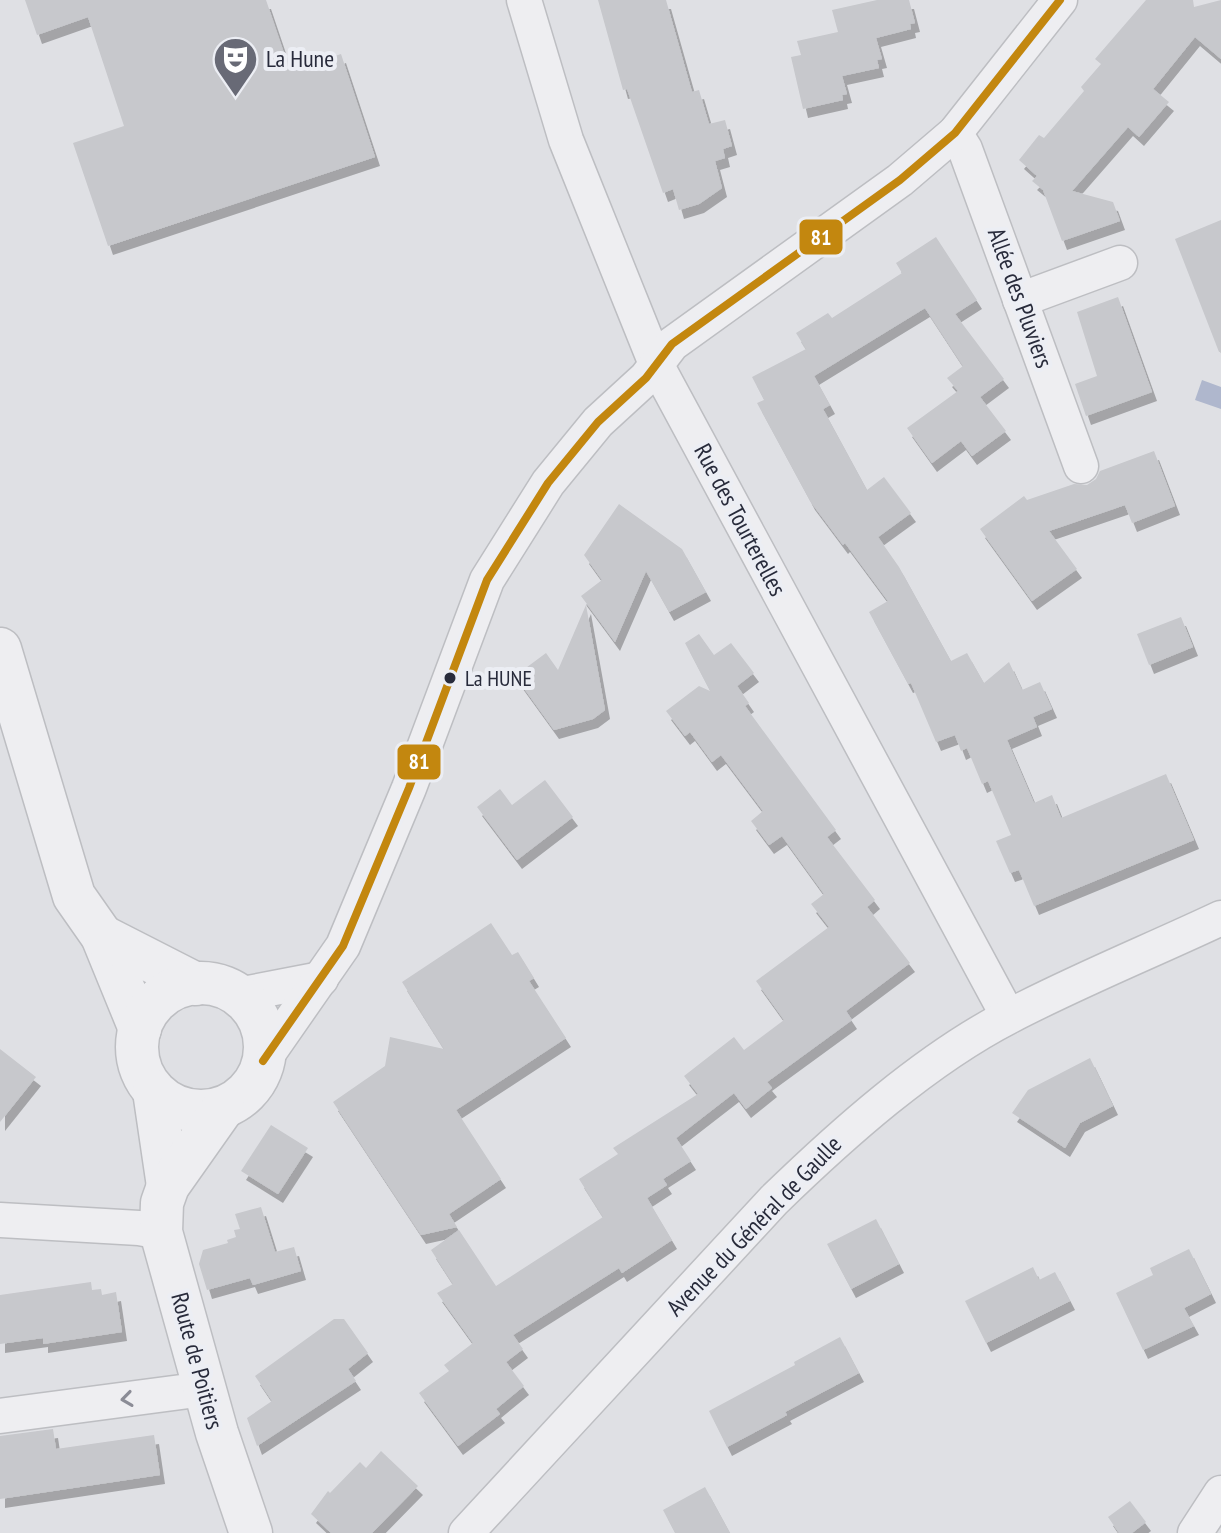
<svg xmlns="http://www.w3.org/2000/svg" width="1221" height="1533" viewBox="0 0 1221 1533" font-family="'PT Sans Narrow',sans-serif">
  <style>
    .water { fill: #afb7cd }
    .building { fill: #c7c8cc; filter: url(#shadow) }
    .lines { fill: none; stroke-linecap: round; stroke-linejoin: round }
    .minor-casing { stroke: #bdbec2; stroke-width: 37 }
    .tertiary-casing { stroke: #bdbec2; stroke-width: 45 }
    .minor { stroke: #eeeef1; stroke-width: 34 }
    .tertiary { stroke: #eeeef1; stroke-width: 42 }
    .bus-1-casing { stroke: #eceef4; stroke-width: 14 }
    .bus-1 { stroke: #c3870f; stroke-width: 8 }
    .oneway { stroke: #8b8c96 }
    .bus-dot { fill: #282b3b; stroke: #eceef4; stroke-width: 3 }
    .labels { text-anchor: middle; stroke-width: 8; stroke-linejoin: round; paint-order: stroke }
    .bus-label { font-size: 22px; fill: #282b3b; stroke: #eceef4; text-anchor: start }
    .poi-label { font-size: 24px; fill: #282b3b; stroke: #eceef4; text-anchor: start }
    .street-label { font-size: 24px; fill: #282b3b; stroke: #eceef4 }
    .line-badge { stroke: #eceef4; stroke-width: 3 }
    .badge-label { font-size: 22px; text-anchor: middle; font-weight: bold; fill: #fff }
  </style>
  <defs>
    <filter id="shadow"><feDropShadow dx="5" dy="9" stdDeviation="0" flood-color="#0004"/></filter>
  </defs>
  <rect width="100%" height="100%" fill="#dfe0e4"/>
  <!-- water -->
  <polygon class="water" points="1202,380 1221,387 1221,409 1195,400"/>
  <!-- building -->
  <g class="building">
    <polygon points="25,0 266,0 290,71 341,54 375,157 108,246 73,143 124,126 88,17 37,35"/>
    <polygon points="598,0 666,0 692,92 699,90 709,124 725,120 732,146 723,149 725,158 715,161 722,188 699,204 679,210 673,189 663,193 627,89 623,90"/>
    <polygon points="877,0 909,0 915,23 910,24 911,29 876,38 882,59 877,60 879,68 842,76 847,94 842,95 843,100 803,109 791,57 801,55 797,41 838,32 832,10"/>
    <polygon points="1146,0 1193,0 1194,7 1221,0 1221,59 1195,37 1153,89 1169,102 1139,137 1128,127 1072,191 1113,202 1120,221 1062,241 1043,190 1032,181 1037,176 1019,160 1039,135 1044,138 1084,91 1081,87 1101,64 1095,59"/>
    <polygon points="1221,220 1221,352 1219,352 1175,239"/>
    <polygon points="936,237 977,300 955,314 1004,379 980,397 1006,431 972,456 961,441 932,463 907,428 958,391 947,378 963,366 925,308 814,376 830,405 823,409 867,490 884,477 911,513 878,537 899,567 951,661 967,653 984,683 1009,662 1022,690 1040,682 1052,709 1033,717 1037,727 1007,740 1034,803 1052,795 1061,818 1166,774 1194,840 1034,906 1019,870 1010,873 996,841 1011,835 988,781 982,784 967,748 961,751 955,735 936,742 911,683 908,684 869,612 888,601 845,543 843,545 810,501 757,403 764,400 752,377 806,349 796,333 828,313 832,318 902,273 896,263"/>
    <polygon points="1118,297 1152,392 1086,416 1075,384 1097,376 1077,312"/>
    <polygon points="1154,451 1175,506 1132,523 1125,505 1049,531 1077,569 1032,601 980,529 1024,496 1027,500 1074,484 1087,485 1096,479 1100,471"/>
    <polygon points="619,504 682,549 706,592 669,612 646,571 615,642 581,596 602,580 584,555"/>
    <polygon points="586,605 605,710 593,719 554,730 515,676 546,653 558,670"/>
    <polygon points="1181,617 1193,647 1149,665 1137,634"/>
    <polygon points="699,634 714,655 731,643 754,673 737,686 749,703 745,706 836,830 827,837 875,900 867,907 910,963 846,1011 852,1020 767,1082 772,1088 746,1109 734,1093 676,1138 691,1161 663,1179 667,1185 647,1198 672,1240 622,1273 619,1268 513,1335 523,1349 506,1362 524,1386 496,1409 500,1414 458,1446 419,1393 449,1371 444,1365 473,1343 437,1293 453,1284 431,1250 459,1230 496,1286 603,1217 579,1179 618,1154 613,1148 698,1094 684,1076 734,1037 744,1050 784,1020 756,981 829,927 811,904 824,894 782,836 769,845 751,821 763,811 721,755 712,762 690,732 685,736 666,711 699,686 710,691 685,643"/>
    <polygon points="545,780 573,817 517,860 477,807 500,789 512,805"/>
    <polygon points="491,923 512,955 518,952 534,978 529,981 566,1038 456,1110 501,1179 449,1214 457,1227 421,1235 333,1102 385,1066 390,1037 444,1049 402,982"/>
    <polygon points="0,1049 36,1077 0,1122"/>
    <polygon points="1090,1058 1113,1106 1080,1123 1065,1148 1012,1113 1028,1090"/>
    <polygon points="271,1125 308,1148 278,1194 241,1171"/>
    <polygon points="261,1207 275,1252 294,1247 301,1271 253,1285 250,1278 207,1290 199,1264 203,1250 228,1243 227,1240 236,1237 234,1230 240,1229 235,1214"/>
    <polygon points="876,1219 899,1264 851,1289 827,1244"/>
    <polygon points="1189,1249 1211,1294 1184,1308 1194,1326 1143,1350 1116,1293 1153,1275 1150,1268"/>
    <polygon points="1033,1267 1039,1280 1055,1272 1070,1301 986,1343 965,1301"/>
    <polygon points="91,1282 92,1290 101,1289 102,1295 116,1292 122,1332 43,1344 43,1338 0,1344 0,1295"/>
    <polygon points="334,1319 344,1319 368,1353 348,1369 356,1381 257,1446 247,1418 272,1401 255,1376"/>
    <polygon points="840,1337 859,1373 785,1412 787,1415 727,1447 709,1411 795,1365 794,1362"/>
    <polygon points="53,1429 56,1449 154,1435 160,1475 0,1499 0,1436"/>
    <polygon points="381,1451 418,1486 372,1533 331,1533 311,1514 328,1491 330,1493 360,1462 366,1468"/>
    <polygon points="705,1487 730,1533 675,1533 663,1510"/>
    <polygon points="1130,1501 1146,1522 1132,1533 1119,1533 1108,1517"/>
  </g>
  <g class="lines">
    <defs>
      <g id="minor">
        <polyline points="524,0 566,140 656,364 1008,1016"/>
        <polyline points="955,133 965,149 1081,466"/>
        <polyline points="1020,300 1120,263"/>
        <polyline points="238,995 321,979"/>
        <polyline points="263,1061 343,946 409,788 487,580 548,483 598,422 646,378 672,344 900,180 955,133 1060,0"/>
        <polyline points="0,1220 139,1228 161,1232"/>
        <polyline points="0,1416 204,1389"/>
        <path d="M466,1533L774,1200C842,1134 926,1059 1010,1016C1079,980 1151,951 1221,918"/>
        <polyline points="1195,1533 1221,1493"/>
      </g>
      <g id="tertiary">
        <polyline points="0,649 74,896 102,936 140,1029"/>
        <polyline points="102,936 196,984"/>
        <circle cx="201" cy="1047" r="64"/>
        <polyline points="154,1091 168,1186"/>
        <polyline points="223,1108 168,1186 162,1203 161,1232 217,1433 251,1533"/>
      </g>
    </defs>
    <!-- minor casing -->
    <use href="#minor" class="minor-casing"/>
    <!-- tertiary casing -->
    <use href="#tertiary" class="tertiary-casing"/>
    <!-- minor -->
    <use href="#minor" class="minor"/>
    <!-- tertiary -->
    <use href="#tertiary" class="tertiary"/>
    <defs>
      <polyline id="bus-1" points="263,1061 343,946 409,788 487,580 548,483 598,422 646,378 672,344 900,180 955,133 1060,0"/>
    </defs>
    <!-- bus-1 casing -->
    <use href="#bus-1" class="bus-1-casing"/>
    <!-- bus-1 -->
    <use href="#bus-1" class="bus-1"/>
  </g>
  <!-- one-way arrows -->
  <defs><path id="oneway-chevron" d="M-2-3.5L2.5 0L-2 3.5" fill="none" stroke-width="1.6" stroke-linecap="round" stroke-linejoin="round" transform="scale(2)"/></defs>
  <use class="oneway" href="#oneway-chevron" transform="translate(127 1399) rotate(172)"/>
  <!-- icons -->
  <defs>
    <symbol id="theatre-pin" viewBox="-11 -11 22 30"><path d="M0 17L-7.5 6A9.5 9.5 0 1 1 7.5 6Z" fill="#686a76" stroke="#eceef4"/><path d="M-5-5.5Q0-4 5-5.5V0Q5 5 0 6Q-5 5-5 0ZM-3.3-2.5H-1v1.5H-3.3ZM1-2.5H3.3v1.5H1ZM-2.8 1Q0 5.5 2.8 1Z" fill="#fff"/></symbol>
  </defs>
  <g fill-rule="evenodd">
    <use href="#theatre-pin" x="210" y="34" width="51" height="69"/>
  </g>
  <!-- markers -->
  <circle class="bus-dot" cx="450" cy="678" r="7"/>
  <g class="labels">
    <!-- bus labels -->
    <g class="bus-label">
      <text x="465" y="686">La HUNE</text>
    </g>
    <!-- poi labels -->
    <g class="poi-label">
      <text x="266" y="67">La Hune</text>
    </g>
    <!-- street labels -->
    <g class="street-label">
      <text transform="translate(1020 298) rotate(70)" y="8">Allée des Pluviers</text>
      <text transform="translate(740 520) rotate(62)" y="8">Rue des Tourterelles</text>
      <text transform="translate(754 1226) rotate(-46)" y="8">Avenue du Général de Gaulle</text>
      <text transform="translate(197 1361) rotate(75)" y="8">Route de Poitiers</text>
    </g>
  </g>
  <g class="line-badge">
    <rect x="798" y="218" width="46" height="38" rx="8" fill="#c3870f"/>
    <rect x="396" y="743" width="46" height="38" rx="8" fill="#c3870f"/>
  </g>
  <g class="badge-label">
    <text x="821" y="245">81</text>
    <text x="419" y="769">81</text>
  </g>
</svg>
